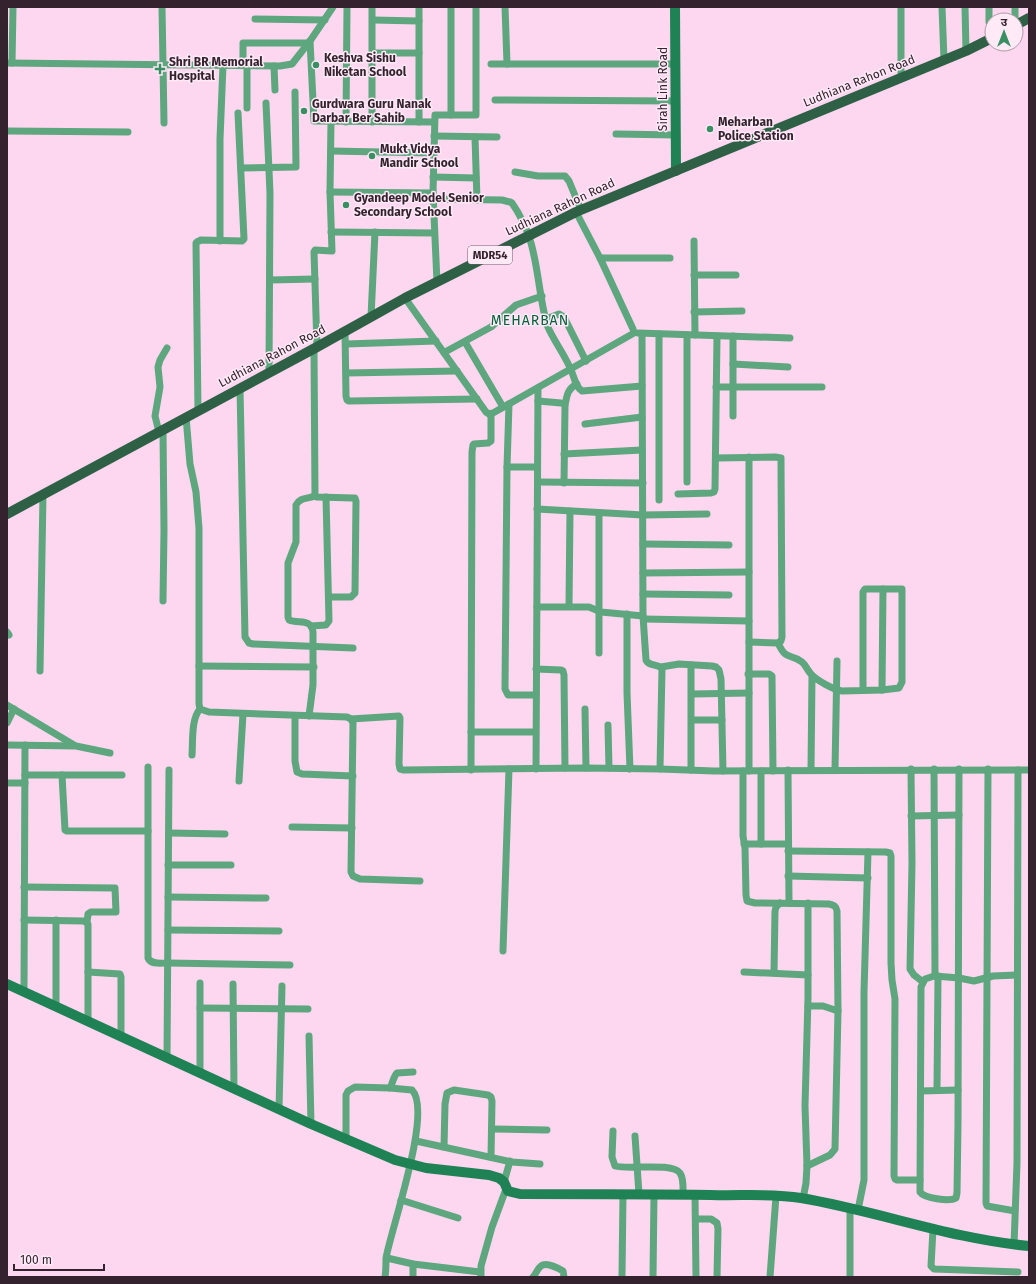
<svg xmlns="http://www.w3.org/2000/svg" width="1036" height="1284" viewBox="0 0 1036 1284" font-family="'Fira Sans','Noto Sans Devanagari',sans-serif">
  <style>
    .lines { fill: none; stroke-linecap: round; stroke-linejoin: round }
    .street { stroke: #5ea67e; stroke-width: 7 }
    .secondary { stroke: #1f8254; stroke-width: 10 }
    .primary { stroke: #2d6044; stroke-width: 10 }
    .poi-dot { fill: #398f63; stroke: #feeaf7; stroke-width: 1.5 }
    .labels { text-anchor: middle; stroke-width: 3; stroke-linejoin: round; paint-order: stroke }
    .shield { fill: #feeaf7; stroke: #715e6b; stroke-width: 1 }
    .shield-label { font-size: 11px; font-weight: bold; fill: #34222f }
    .poi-label { font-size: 12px; font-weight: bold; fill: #34222f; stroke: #feeaf7; text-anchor: start }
    .street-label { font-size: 12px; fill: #34222f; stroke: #feeaf7 }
    .quarter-label { font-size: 14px; letter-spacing: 1px; fill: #06613b; stroke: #feeaf7 }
  </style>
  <rect width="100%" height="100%" fill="#fdd6f0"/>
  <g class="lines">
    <!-- street -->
    <g class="street">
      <polyline points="162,7 164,123"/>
      <polyline points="419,7 419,122"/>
      <polyline points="505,7 507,64"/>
      <polyline points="901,7 901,78"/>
      <polyline points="942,7 944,60"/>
      <polyline points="965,7 966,51"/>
      <polyline points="989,7 989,22 992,32"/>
      <polyline points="255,19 325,20"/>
      <polyline points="373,20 419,21"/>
      <polyline points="1015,20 1015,7"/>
      <polyline points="310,41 314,121 434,122"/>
      <polyline points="373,53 419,53"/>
      <polyline points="7,63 280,66 292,64 310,41 333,7"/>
      <polyline points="12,63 13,7"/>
      <polyline points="491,64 675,64"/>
      <polyline points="243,65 243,43 308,43"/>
      <polyline points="247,65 247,108"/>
      <polyline points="274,66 275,90"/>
      <polyline points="495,100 676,101"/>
      <polyline points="266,103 270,193 269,373"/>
      <polyline points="451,115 451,7"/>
      <polyline points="346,122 347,7"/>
      <polyline points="372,122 372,7"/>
      <polyline points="7,131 128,132"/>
      <polyline points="616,134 676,135"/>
      <polyline points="434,136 497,137"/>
      <polyline points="475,137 477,200"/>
      <polyline points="331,151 433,153"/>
      <polyline points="241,168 296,167 295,92"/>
      <polyline points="515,172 538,176 565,176 569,181 581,210"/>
      <polyline points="433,177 476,178"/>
      <polyline points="330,192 433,193"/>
      <path d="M434,199L502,200L510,202L512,203C540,243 535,281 547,325C554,342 567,357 573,375C575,381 577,388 582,391L642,386"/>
      <polyline points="331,232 434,233"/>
      <polyline points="220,241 220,139 223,65"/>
      <polyline points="694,241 695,335"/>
      <polyline points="600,258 670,258"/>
      <polyline points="694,275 736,275"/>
      <polyline points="270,280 315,279"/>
      <polyline points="437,282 433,193 435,115 476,115 476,7"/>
      <polyline points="405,298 486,412 489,414 493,413 634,333 633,329 600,258 576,212"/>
      <polyline points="694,312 742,311"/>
      <polyline points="371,317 375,232"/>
      <polyline points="546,319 559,314 564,317 586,361"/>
      <polyline points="345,331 346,396 347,400 349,401 477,399"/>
      <polyline points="638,333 790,338"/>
      <polyline points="659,334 659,500"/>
      <polyline points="687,335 687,482"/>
      <polyline points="733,336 733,416"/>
      <polyline points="465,342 503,407"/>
      <polyline points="346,344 436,341"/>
      <polyline points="317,347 314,252 315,250 332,251 330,192 331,121"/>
      <polyline points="314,349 315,496 317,497 353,498 355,498 356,501 355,593 351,597 329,597"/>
      <polyline points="445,352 491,327 516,305 542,296"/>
      <polyline points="733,364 788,367"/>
      <polyline points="346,373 457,371"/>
      <polyline points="716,387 822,387"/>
      <polyline points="240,388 245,637 249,643 253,644 353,648"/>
      <polyline points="538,401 561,403 564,404 565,406 564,483"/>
      <polyline points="509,404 507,467 505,689 508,695 536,695"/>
      <path d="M565,405C567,396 567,389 577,384"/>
      <polyline points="198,411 196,243 197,242 201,240 242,241 244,239 238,113"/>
      <polyline points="186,417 190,464 196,492 199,528 199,704 200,709 209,712 347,717 351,719 353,723 351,872 353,876 360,879 420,881"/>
      <polyline points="585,424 642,417"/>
      <polyline points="159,432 155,416 160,387 158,367 160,360 167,348"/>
      <polyline points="564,454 642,450"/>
      <polyline points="716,458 775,457 781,458 781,461 782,637 781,641 778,643 749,642"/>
      <polyline points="507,467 537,467"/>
      <polyline points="538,482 643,483"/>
      <polyline points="678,494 711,493 714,492 715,489 717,336"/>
      <polyline points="537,509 643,515 707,514"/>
      <polyline points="599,513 599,653"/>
      <polyline points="643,544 729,545"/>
      <polyline points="643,573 749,572"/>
      <polyline points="643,594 729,595"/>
      <polyline points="163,601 164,530 163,430"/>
      <polyline points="569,606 570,511"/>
      <polyline points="537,607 589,607 601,612 643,616"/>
      <polyline points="627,614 627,693 630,769"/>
      <polyline points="644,619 749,621"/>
      <polyline points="311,626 326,625 329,621 326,497"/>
      <polyline points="7,632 9,635"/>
      <path d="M778,643C787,662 789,652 802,662C806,665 807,670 811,674C816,680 834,690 842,691L882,690L899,688L902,682V589H865L863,592V690"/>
      <polyline points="199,666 314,667"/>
      <polyline points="661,667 679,664 712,666 716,667 719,670 721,679 723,771"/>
      <polyline points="536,669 561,670 563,671 564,675 565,768"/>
      <polyline points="40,671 43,494"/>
      <polyline points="748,674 769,674 772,676 772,678 773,771"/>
      <polyline points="882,690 883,589"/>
      <polyline points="692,694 749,693"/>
      <polyline points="7,705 74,745"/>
      <polyline points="585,709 586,768"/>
      <polyline points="295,716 295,761 297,772 302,774 353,776"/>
      <path d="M309,716L313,685V632C311,618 299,624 289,620L288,617V563L296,542V505C300,497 308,499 315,496"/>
      <path d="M351,719L399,716L400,718L399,764L400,769L404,770L586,768L660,769L662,669C658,663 649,667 646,660L643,616L642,334"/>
      <polyline points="692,720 722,720"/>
      <polyline points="7,723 14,709"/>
      <polyline points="608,725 609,768"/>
      <polyline points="471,732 535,732"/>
      <polyline points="7,745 76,746 110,753"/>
      <path d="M192,755C193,741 191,719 200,709"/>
      <path d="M148,767V958C151,965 161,963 168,963L290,965"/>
      <polyline points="536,769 538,388"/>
      <polyline points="660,769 714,771 1029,770"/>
      <polyline points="911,769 912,863 910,969 914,975 923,982"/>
      <path d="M934,769L935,973L934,976L925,979L921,987L920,1192C924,1198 949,1202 956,1198L957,1193L958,1123L959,769"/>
      <polyline points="988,769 986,1203 987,1206 1015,1211"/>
      <polyline points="471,770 472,452 473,445 474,444 488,443 491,441 491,414"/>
      <polyline points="691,770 691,665"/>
      <polyline points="788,770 789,903"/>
      <polyline points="811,770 812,676"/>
      <polyline points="835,770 837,661"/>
      <path d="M743,771V836L745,848L746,895L747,901L755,903L829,904C834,905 836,906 837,911L838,1011L835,1149L830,1155L807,1166"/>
      <polyline points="749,771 749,457"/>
      <polyline points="25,775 122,775"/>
      <polyline points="62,775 65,830 67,831 148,831"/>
      <polyline points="239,781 243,714"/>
      <polyline points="7,783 25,783"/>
      <polyline points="911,816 959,815"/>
      <polyline points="292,827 352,828"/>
      <polyline points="169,833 225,834"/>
      <polyline points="744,844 788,844"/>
      <polyline points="761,844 761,771"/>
      <polyline points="788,851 886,852 890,853 891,856 891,963 892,980 895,999 894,1176 895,1179 897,1180 920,1180"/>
      <polyline points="168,865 231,865"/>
      <polyline points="788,876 868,878"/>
      <polyline points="24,887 115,888 116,912 91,912 88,914 87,922"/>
      <polyline points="168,897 266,898"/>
      <polyline points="24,920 84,921 88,924 88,1021"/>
      <polyline points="56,920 56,1007"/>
      <polyline points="168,930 279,931"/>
      <polyline points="503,951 509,769"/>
      <polyline points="88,972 120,974 121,977 121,1037"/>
      <polyline points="744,972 808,975"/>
      <polyline points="774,973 775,911 776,907 780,903"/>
      <polyline points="935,976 959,978 974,981 993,976 1017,975"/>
      <polyline points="233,984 234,1089"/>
      <polyline points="24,992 25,745"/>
      <polyline points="808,1006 823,1006 838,1011"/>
      <polyline points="200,1008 308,1009"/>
      <polyline points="309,1036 311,1124"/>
      <polyline points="167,1058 169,770"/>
      <polyline points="200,1072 200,983"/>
      <polyline points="937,1090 938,976"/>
      <polyline points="921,1091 958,1090"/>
      <polyline points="279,1109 282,986"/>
      <polyline points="492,1129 547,1130"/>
      <path d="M613,1131L612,1157L615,1166C629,1170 672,1162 680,1173C684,1179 683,1188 683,1195"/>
      <polyline points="635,1136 639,1194"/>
      <path d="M346,1140V1095L348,1091L355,1087L390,1088C393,1083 393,1077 397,1073L413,1072"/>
      <polyline points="416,1141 512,1162 540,1164"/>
      <polyline points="444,1147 445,1104 447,1093 454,1090 488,1095 491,1097 492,1101 491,1157"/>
      <polyline points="504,1182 510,1161"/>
      <polyline points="695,1195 696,1277"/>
      <polyline points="803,1199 806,1183 807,1166 805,1106 808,998 808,903"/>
      <polyline points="401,1200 458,1218"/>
      <polyline points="858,1210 864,1180 864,992 868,852"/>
      <polyline points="696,1219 711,1219 717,1223 718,1229 717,1277"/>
      <polyline points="933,1229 931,1266 934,1269 1018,1272"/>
      <polyline points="1014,1245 1017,1163 1018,770"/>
      <polyline points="387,1258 413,1264 480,1272"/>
      <path d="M385,1277C386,1271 386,1265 386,1258C391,1229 433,1111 412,1090L390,1088"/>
      <polyline points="413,1277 413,1264"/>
      <polyline points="481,1277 481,1266 492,1227 506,1189"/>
      <path d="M533,1277C536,1274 537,1269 541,1266C546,1262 558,1268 563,1271L564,1277"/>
      <polyline points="622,1277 623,1194"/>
      <polyline points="653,1277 654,1194"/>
      <polyline points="770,1277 776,1196"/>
      <polyline points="850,1277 850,1208"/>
    </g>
    <!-- secondary -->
    <g class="secondary">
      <polyline points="675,7 676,171"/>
      <path d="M7,984L311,1124L395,1160L426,1168L489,1175L499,1178L504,1182L508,1191L520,1194C584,1194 647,1194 711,1195C741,1196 772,1193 801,1198C878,1211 951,1239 1029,1246"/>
    </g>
    <!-- primary -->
    <g class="primary">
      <polyline points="1016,25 1029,18"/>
      <polyline points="7,514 317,347 405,298 576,212 966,51 992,38"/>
    </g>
  </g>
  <!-- markers -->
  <g class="poi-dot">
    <circle cx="316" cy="65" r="4"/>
    <path d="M158 63h4v4h4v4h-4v4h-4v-4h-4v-4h4z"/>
    <circle cx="304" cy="111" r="4"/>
    <circle cx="710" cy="129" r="4"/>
    <circle cx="372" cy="156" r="4"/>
    <circle cx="346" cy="205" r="4"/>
  </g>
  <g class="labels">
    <!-- shield labels -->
    <rect class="shield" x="468" y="246" width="44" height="18" rx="3"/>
    <g class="shield-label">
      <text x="490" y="259">MDR54</text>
    </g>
    <!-- poi labels -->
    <g class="poi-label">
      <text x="324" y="62">Keshva Sishu<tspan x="324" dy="14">Niketan School</tspan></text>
      <text x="169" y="66">Shri BR Memorial<tspan x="169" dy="14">Hospital</tspan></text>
      <text x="312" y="108">Gurdwara Guru Nanak<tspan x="312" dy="14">Darbar Ber Sahib</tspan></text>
      <text x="718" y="126">Meharban<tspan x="718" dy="14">Police Station</tspan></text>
      <text x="380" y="153">Mukt Vidya<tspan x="380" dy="14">Mandir School</tspan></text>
      <text x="354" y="202">Gyandeep Model Senior<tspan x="354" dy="14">Secondary School</tspan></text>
    </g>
    <!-- street labels -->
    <g class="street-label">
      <text transform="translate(859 81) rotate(-22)" y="4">Ludhiana Rahon Road</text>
      <text transform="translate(663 89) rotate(-90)" y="4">Sirah Link Road</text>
      <text transform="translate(560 207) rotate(-25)" y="4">Ludhiana Rahon Road</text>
      <text transform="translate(272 356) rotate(-28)" y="4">Ludhiana Rahon Road</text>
    </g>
    <!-- quarter labels -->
    <g class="quarter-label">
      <text x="530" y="325">MEHARBAN</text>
    </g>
  </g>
  <!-- border -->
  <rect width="1036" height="1284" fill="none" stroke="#34222f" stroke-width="16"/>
  <!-- north arrow -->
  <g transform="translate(1004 32)"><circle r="19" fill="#feeaf7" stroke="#ad9aa7"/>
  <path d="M0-3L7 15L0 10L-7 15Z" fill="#398f63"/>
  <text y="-6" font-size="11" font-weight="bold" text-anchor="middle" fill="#34222f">उ</text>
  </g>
  <!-- scale -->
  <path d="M14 1264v6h90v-6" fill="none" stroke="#34222f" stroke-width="2"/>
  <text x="20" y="1264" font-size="12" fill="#34222f" stroke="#feeaf7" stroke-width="3" paint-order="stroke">100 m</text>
</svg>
